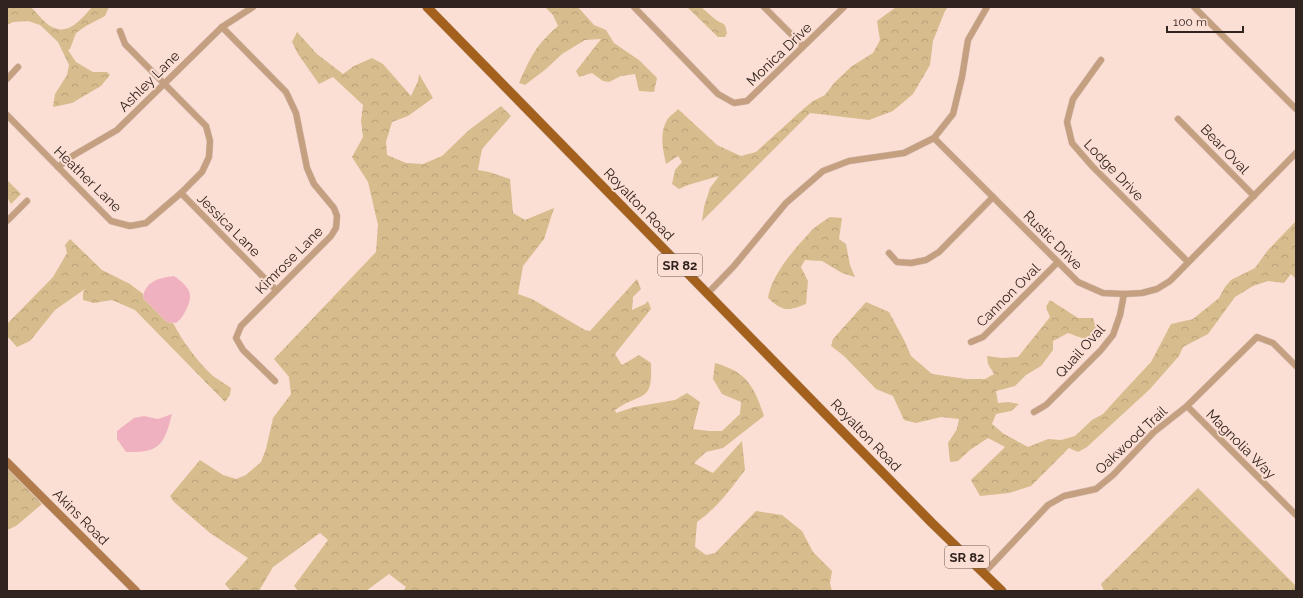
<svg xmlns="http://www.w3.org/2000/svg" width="1303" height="598" viewBox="0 0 1303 598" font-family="Raleway,sans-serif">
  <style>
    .forest { fill: url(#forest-crowns) }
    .water { fill: #efb0bf }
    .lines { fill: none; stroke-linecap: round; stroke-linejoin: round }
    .street-casing { stroke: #d7bdb3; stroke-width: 7 }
    .secondary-casing { stroke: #d7bdb3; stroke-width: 9 }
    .primary-casing { stroke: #d7bdb3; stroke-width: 10 }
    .street { stroke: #c49f80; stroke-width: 6 }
    .secondary { stroke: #b17b4c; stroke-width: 8 }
    .primary { stroke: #a3611d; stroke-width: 9 }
    .labels { text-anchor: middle; stroke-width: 4; stroke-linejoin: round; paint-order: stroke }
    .shield { fill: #fcdfd4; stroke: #6e5b55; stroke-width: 1 }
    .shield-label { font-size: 13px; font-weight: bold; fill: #31231e }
    .street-label { font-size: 14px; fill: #31231e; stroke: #fcdfd4 }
  </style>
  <defs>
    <pattern id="forest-crowns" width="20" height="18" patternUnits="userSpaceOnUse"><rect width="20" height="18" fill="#d7bc8e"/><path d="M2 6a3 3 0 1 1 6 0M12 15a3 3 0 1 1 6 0" fill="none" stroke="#b9a17a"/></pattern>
  </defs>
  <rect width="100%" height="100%" fill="#fcdfd4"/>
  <!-- forest -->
  <g class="forest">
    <path d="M7,7H31C37,13 44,23 52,27C69,36 82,18 92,7H109L105,16L86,26L76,33L70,49L68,50L76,62L93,72H107L110,75L101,86L72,103L53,107L55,94L67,75L69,65L58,42L40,25L28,21L13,22L7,25Z"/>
    <path d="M545,7H578L594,25L606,30L614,43L639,60L657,78L654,92L639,91L635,74L621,76L609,82L603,81L592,73L579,77L576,71L601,39L585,40L562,54L546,69L525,85L519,83C531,56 536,45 558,26L553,15Z"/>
    <polygon points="687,7 701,7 716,20 725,25 727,33 725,37 718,37"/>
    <path d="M896,7H948L945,11L933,41L930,65L913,94L893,111L869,120L810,113L702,221L704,207L710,188L719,176L688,185L679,189L672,184L675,170L682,162L678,156L666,164C663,150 659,134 667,120C669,116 675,113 678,109L717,145L741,156L756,152L801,111L813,101L825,95L834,83L852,66L873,53L880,40L877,21Z"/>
    <path d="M297,32L317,54L343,74L354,66L372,58L383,64L411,96L418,81L419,74L433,98L408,116L392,122L386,142L387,155L406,163L423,164L442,156L469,130L501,106L511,116L482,149L478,170L489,172L510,179L513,213L525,220L554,208L544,239L523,266L518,294L532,299L585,330L590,331L637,279L641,289L633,297L632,310L645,304L648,301L651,309L615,354L622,365L639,355L651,363C653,404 642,391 615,410L616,413L634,407L675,400L687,393L700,402L693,429L709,431H722L740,414L741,402L722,394L713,379L715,363C747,372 754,386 764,416L723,448L706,452L694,463L713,473L742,441L745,470C730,490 718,507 697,522L695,547L706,555L715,553L756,511L782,515L802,531L813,552L832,571L830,583L832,591H403L406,587L389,574L366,591H299L294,586L328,540L320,533L273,567L259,591H231L225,584L248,558L210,533L174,502L170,496L200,460L223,475L236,479L246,475L261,462L266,449L273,418L291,394L289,377L274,359L376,252L378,225L368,182L352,157L363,137L361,121L363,105L333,77L319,84L298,54L292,42Z"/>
    <polygon points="7,180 21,194 11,204 7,197"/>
    <path d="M830,217L842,218L839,239L846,244L850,265L855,277L842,273L822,261L805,260L801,267L808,281L806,304C788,311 783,312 768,298C771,275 796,247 812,230C817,225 824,221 830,217Z"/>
    <polygon points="1296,221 1296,279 1291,274 1284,283 1268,281 1253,286 1235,297 1208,334 1183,347 1179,356 1150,389 1087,447 1078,452 1069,448 1031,486 1009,493 980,496 971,480 1005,447 988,438 970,450 958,461 950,462 948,443 957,429 959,419 941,417 916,423 904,420 893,396 876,389 844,356 831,346 833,339 866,302 889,312 905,342 911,356 932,374 967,379 985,379 994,374 988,364 987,356 1002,358 1018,357 1050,317 1046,307 1050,300 1078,318 1093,318 1099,337 1090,341 1068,333 1053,341 1053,350 1041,366 1026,375 1015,386 996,391 998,403 1008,402 1019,404 1011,411 996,414 992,424 1004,434 1028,447 1048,439 1061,440 1075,436 1092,420 1103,414 1122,393 1151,362 1171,324 1193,319 1219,298 1225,287 1231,280 1255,268 1268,250"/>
    <path d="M70,239L102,270L130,284L143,294V298L167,322L173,323C183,342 197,361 213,376C219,380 225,384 231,388L230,395L225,402L135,310L112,300L94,303L83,300V293L85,289L55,310L30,341L17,347L7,336V324L53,277L67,253L65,245Z"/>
    <polygon points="7,468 42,504 16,526 7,530"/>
    <polygon points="1198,488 1296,586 1296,591 1104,591 1101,584"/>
  </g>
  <!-- water -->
  <g class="water">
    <path d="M174,276C188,286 195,293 186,310C183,316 181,319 176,323L167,322L143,298C145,281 159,278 174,276Z"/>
    <path d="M172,414C164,445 160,453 126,452L117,439V431L134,418L144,416L158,419Z"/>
  </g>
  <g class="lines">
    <defs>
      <g id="street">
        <polyline points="634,7 718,94 734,103 747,101 844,7"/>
        <polyline points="764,7 803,46"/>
        <polyline points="1194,7 1296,109"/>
        <polyline points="222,27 286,92 296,113 307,168 314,184 334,208 337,216 336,228 331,236 241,326 236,338 243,350 275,381"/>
        <polyline points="1101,60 1073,99 1067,122 1072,143 1092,166 1188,262"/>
        <polyline points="7,79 18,67"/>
        <polyline points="7,115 111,221 130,226 146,223 181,193 202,172 209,157 210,141 206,126 125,44 120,31"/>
        <polyline points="1178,119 1254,196"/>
        <polyline points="934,138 1078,282 1103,293 1124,294 1142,293 1157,289 1170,281 1296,153"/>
        <polyline points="58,167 74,155 117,130 222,27 253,7"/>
        <polyline points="181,193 276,290"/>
        <polyline points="7,221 27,201"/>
        <polyline points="889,253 897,262 911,263 926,260 939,252 993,197"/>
        <polyline points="708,293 734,266 786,203 823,171 849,161 904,153 934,138 953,114 962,77 968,40 987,7"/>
        <polyline points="971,342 983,337 1058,262"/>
        <polyline points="1187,406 1296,515"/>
        <polyline points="1034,412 1046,405 1101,350 1113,335 1120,315 1124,294"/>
        <polyline points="984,573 1048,505 1064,496 1096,489 1113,475 1154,432 1187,406 1257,337 1273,343 1296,366"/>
      </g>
      <polyline id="secondary" points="7,462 136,591"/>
      <polyline id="primary" points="427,7 932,523 1002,591"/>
    </defs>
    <!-- street casing -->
    <use href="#street" class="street-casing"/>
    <!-- secondary casing -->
    <use href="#secondary" class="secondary-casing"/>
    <!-- primary casing -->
    <use href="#primary" class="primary-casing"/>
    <!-- street -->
    <use href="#street" class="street"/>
    <!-- secondary -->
    <use href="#secondary" class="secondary"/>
    <!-- primary -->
    <use href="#primary" class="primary"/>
  </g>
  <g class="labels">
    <!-- shield labels -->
    <g class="shield">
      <rect x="658" y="254" width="44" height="22" rx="3"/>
      <rect x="945" y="546" width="44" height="22" rx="3"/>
    </g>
    <g class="shield-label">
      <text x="680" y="270">SR 82</text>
      <text x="967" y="562">SR 82</text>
    </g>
    <!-- street labels -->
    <g class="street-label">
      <text transform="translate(779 54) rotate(-44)" y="5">Monica Drive</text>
      <text transform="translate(149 81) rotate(-45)" y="5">Ashley Lane</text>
      <text transform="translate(1225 149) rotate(46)" y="5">Bear Oval</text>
      <text transform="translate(1114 170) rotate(46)" y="5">Lodge Drive</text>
      <text transform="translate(88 179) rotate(44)" y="5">Heather Lane</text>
      <text transform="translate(639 204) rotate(46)" y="5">Royalton Road</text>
      <text transform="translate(229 225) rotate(45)" y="5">Jessica Lane</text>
      <text transform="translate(1053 240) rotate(45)" y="5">Rustic Drive</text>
      <text transform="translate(289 260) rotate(-45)" y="5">Kimrose Lane</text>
      <text transform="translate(1008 295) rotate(-45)" y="5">Cannon Oval</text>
      <text transform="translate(1080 351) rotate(-48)" y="5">Quail Oval</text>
      <text transform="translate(866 435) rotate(46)" y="5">Royalton Road</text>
      <text transform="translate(1131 440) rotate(-43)" y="5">Oakwood Trail</text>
      <text transform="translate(1241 444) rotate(45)" y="5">Magnolia Way</text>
      <text transform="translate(81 517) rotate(45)" y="5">Akins Road</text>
    </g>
  </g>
  <!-- border -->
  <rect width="1303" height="598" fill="none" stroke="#31231e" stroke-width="16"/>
  <!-- scale -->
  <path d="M1167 26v6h76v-6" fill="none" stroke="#31231e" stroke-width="2"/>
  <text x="1173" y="26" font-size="12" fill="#31231e" stroke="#fcdfd4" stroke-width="3" paint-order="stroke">100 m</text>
</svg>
